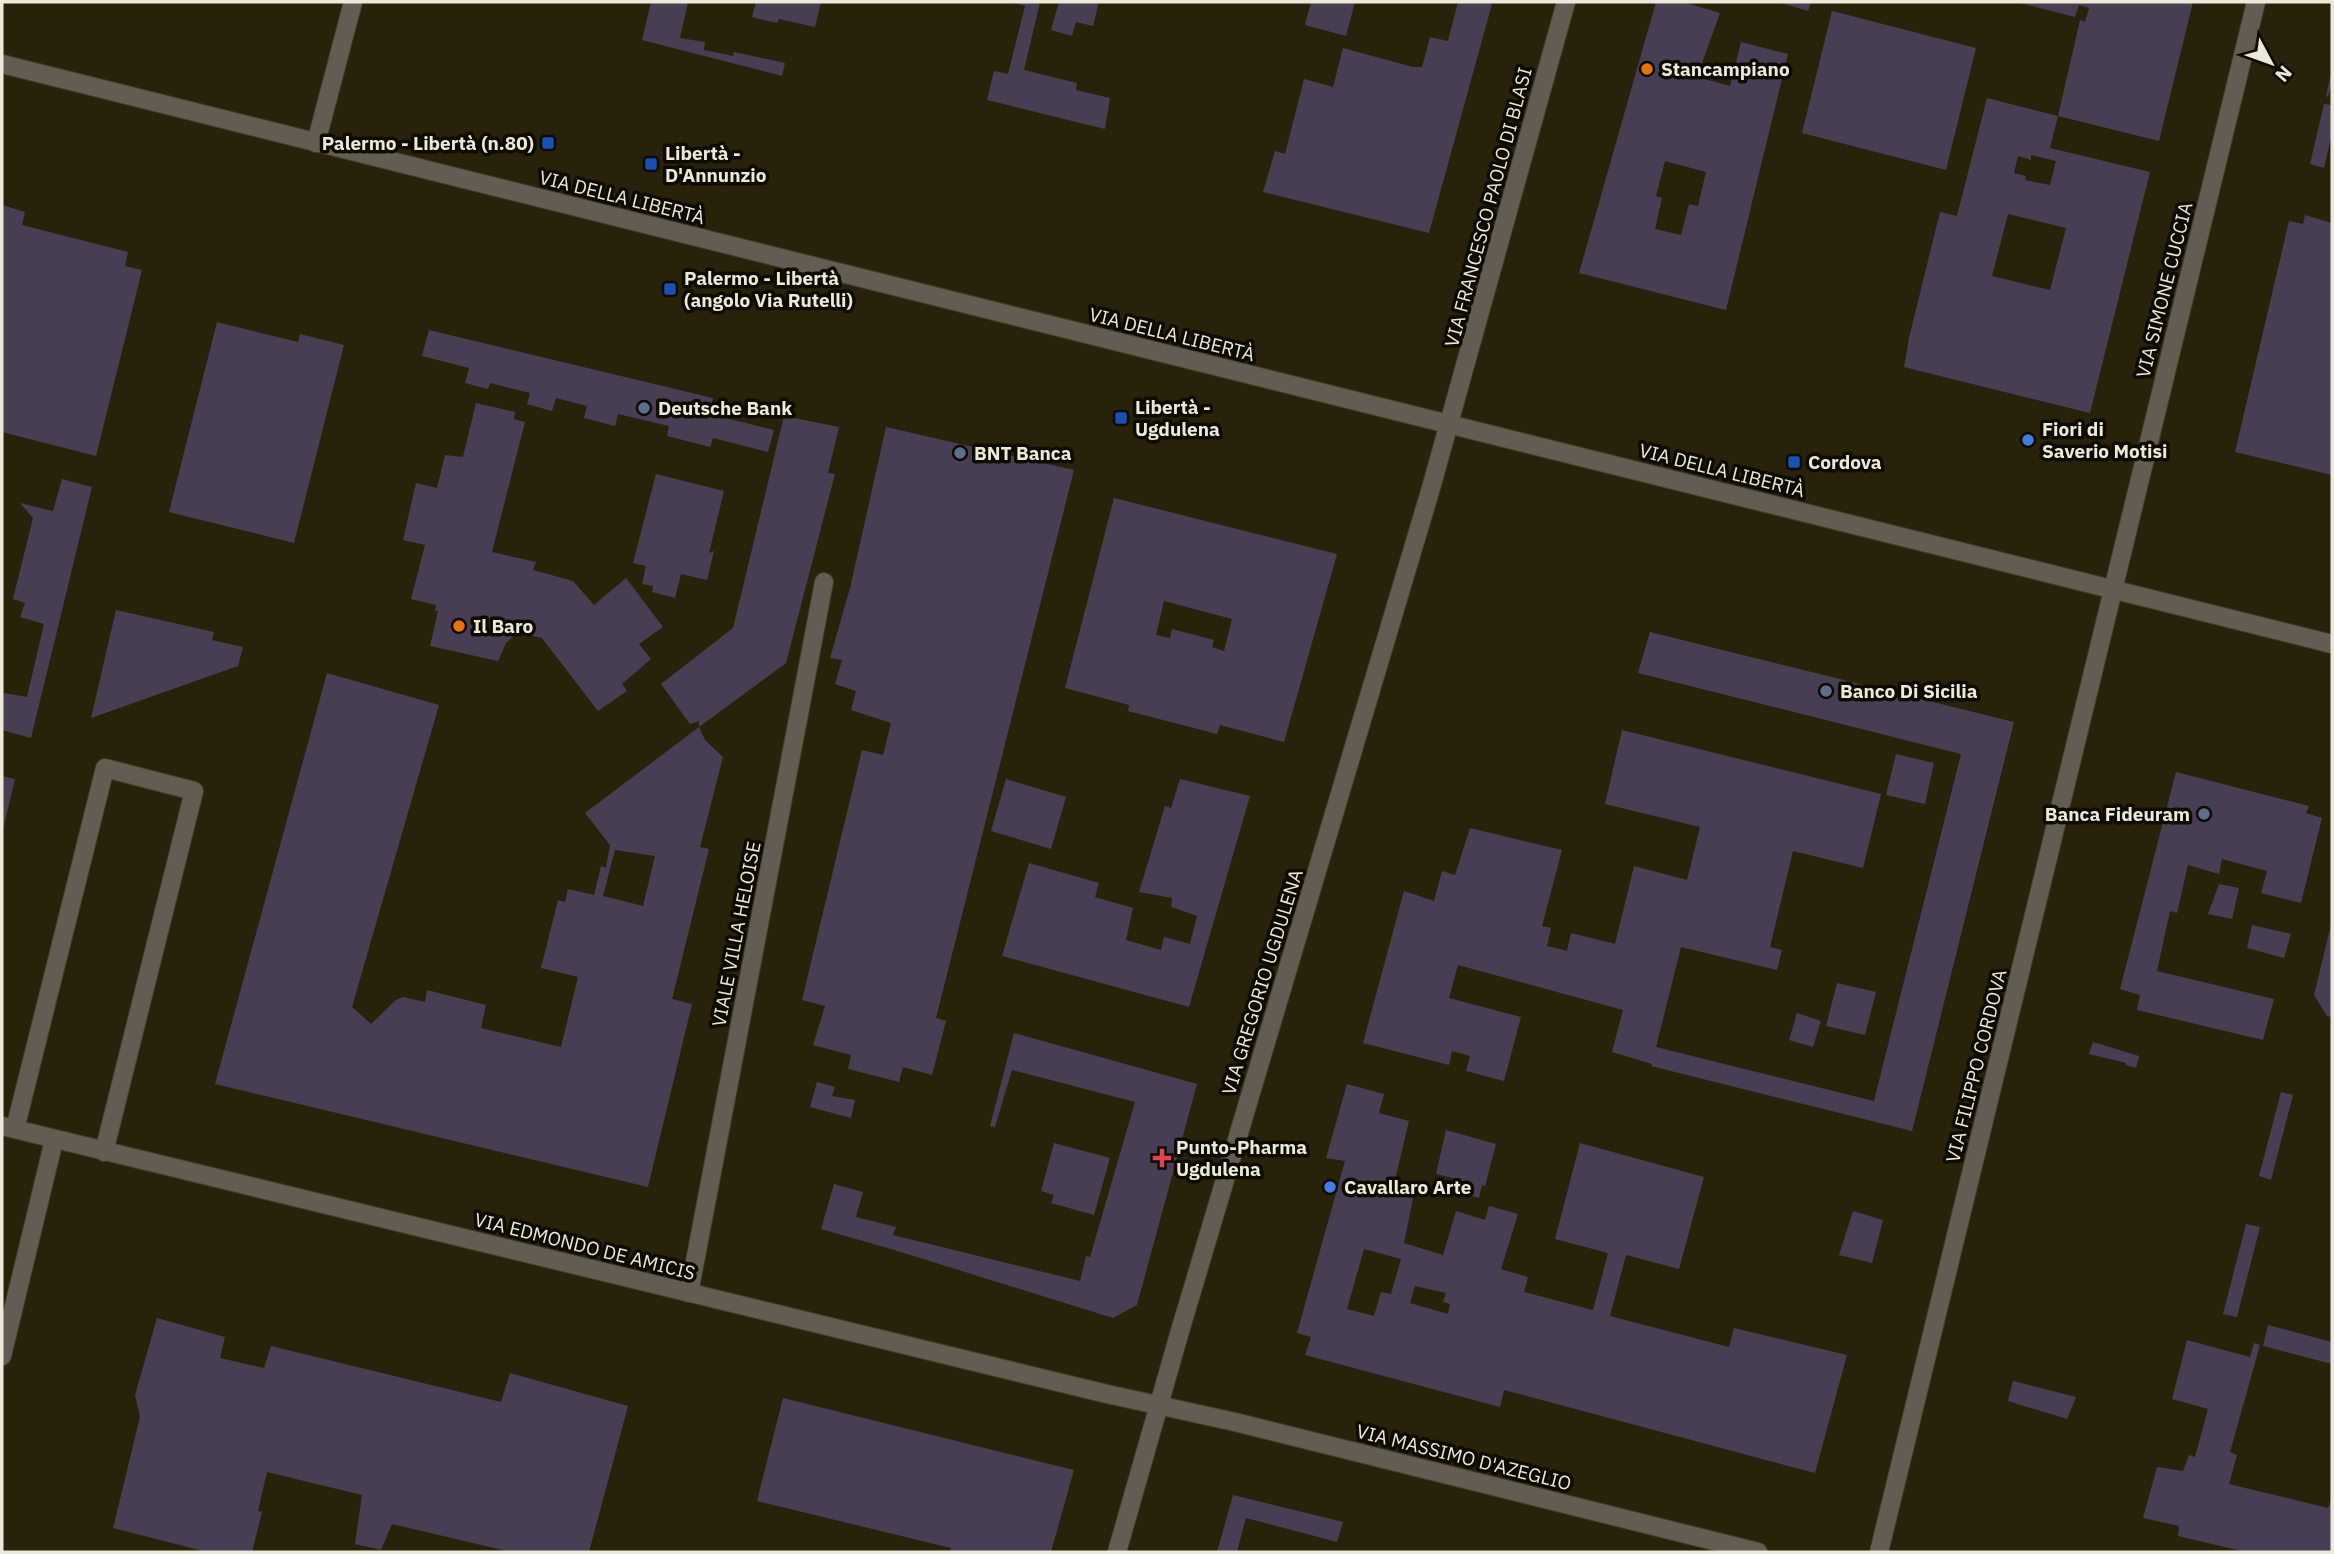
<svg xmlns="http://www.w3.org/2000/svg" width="2334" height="1554" viewBox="0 0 2334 1554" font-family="'IBM Plex Sans',sans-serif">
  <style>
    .building { fill: #483e54; fill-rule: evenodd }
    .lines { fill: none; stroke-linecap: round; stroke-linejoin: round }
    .minor-casing { stroke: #433e27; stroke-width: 20 }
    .minor { stroke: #635c52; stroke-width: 18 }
    .food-dot { fill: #e8710a; stroke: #0e0b03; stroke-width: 2.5 }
    .transit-dot { fill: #1a4fb4; stroke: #0e0b03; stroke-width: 2.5 }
    .service-dot { fill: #5c6f8a; stroke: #0e0b03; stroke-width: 2.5 }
    .shop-dot { fill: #3f7fe0; stroke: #0e0b03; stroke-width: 2.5 }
    .health-dot { fill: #e0444e; stroke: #0e0b03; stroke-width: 2.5 }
    .labels { text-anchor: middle; stroke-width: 7; stroke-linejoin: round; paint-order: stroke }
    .poi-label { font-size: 19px; font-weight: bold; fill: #ece9da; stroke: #0e0b03; text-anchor: start }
    .street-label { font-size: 19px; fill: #ece9da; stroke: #0e0b03 }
  </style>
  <rect width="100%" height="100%" fill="#28220a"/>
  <!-- building -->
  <g class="building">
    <polygon points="651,2 688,2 680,38 705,42 704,50 733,56 734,52 785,63 782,76 642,40"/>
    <polygon points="756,2 821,2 815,27 779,19 777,23 752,17"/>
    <polygon points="1011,2 1040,2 1024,70 1077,83 1076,90 1110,98 1105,129 987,100 994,71 1008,74 1025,6"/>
    <polygon points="1059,2 1099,2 1093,26 1076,22 1072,36 1051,30"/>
    <polygon points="1311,2 1355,2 1346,36 1305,25"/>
    <polygon points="1458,2 1482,2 1492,4 1429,233 1263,192 1275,151 1285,154 1304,79 1333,87 1343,48 1413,67 1422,67 1430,37 1448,41"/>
    <path d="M1656,2H1683L1720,13L1697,77L1730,86L1741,42L1788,54L1726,310L1579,273ZM1665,161L1706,172L1698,206L1689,204L1681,235L1655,229L1662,198L1656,196Z"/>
    <polygon points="1778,2 1811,2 1808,11"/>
    <polygon points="2016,2 2193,2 2159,141 2058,116 2080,20 2085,22 2089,8 2079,5 2075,17"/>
    <polygon points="1832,11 1976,48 1946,170 1802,133"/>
    <polygon points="2331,74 2332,83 2328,97 2326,96"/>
    <path d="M1987,98L2058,116L2050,148L2150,172L2090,413L1904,367L1909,338L1940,212L1957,216ZM2031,155L2056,161L2050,185L2025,180L2026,176L2014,173L2018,156L2031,160ZM2008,214L2066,228L2050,290L1992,276Z"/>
    <polygon points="2324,104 2332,105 2332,132 2324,168 2310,164"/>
    <polygon points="2,205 25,212 22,225 128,252 125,266 142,270 96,456 2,432"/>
    <polygon points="2305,215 2332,223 2332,475 2235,452 2289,221 2303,224"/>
    <polygon points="217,322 298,342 300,334 344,345 294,543 169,512"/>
    <polygon points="429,330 713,398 709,414 774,430 768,452 713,438 710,447 667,436 669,426 618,414 615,426 584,418 587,406 556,398 552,411 527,404 530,393 490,383 488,389 465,383 469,368 422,356"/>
    <polygon points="476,403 515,412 514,419 525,422 492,552 536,562 533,570 573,581 594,605 626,578 663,627 639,644 651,659 622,684 627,691 598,711 542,638 518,633 506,643 498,661 430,646 438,611 435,611 436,605 411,599 425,545 403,540 416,483 437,488 445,455 463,457"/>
    <polygon points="784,416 839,427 828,473 835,474 786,663 699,727 699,721 690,724 661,684 733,628"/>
    <polygon points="886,427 1074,470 936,1018 946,1021 932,1075 903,1067 899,1082 848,1069 851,1055 813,1045 825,1006 802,1000 862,750 883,755 891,723 851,710 856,691 835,684 842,660 830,658 850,588"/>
    <polygon points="656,474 724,491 709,553 714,551 707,580 681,574 675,598 652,592 653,586 642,584 646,566 633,563"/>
    <polygon points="62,479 92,487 31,738 2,730 2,703 4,693 27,697 44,624 20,617 25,603 13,599 33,518 20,503 53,511"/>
    <path d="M1114,498L1337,554L1284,742L1220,725L1217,734L1128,711L1129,705L1065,688ZM1164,601L1232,619L1224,651L1212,647L1214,640L1172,629L1170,638L1156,635Z"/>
    <polygon points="116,610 214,632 212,640 243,647 238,666 91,718"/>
    <polygon points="1650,632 2014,722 1912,1131 1651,1066 1652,1064 1612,1052 1623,1010 1458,965 1449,998 1521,1017 1504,1081 1466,1071 1470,1056 1452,1051 1449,1065 1363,1043 1404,891 1434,901 1442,871 1455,875 1470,828 1562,850 1542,926 1551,928 1547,946 1567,951 1571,933 1615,944 1634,866 1687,880 1700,827 1605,804 1622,730 1881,794 1863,868 1793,851 1770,947 1782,950 1777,970 1681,947 1656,1047 1874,1101 1961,754 1638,673"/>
    <path d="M327,673L439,705L352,1007L371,1024L396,1000L403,997L425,1002L427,990L486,1005L481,1028L561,1047L578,977L541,968L558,900L565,902L568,889L594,895L601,866L606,868L610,845L585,813L699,727L705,740L723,757L700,847L709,849L672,999L692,1004L648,1187L215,1084ZM615,850L655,856L643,906L603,896Z"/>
    <polygon points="1896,754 1934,763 1925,804 1886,795"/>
    <polygon points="2176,772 2309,806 2306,813 2322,818 2301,903 2261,893 2267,871 2222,859 2219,874 2188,865 2177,913 2170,911 2157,971 2274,999 2263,1040 2137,1010 2140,995 2120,989"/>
    <polygon points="2,776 15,779 3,829 2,829"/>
    <polygon points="1006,779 1066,797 1051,849 991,831"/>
    <polygon points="1180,779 1250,796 1189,1007 1002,956 1029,863 1099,883 1095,897 1133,908 1126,940 1161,950 1164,937 1190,944 1197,916 1171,907 1172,898 1139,892 1165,806 1171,808"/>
    <polygon points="2219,884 2239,888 2232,919 2208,914"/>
    <polygon points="2252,925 2291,934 2284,958 2247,948"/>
    <polygon points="2331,925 2332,926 2332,1017 2327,1016 2314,995"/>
    <polygon points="1837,983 1876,992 1865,1035 1826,1026"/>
    <polygon points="1797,1013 1821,1021 1813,1047 1789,1040"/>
    <polygon points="1014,1033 1197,1084 1137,1305 1113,1318 891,1249 821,1229 834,1184 863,1192 856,1217 896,1227 893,1235 1080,1281 1086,1256 1090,1257 1135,1102 1012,1070 995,1127 990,1126"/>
    <polygon points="2093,1042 2139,1056 2136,1068 2126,1065 2126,1063 2089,1054"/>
    <polygon points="817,1082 835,1087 832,1096 855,1100 851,1118 810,1107"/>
    <path d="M1347,1084L1384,1094L1379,1113L1409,1121L1392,1192L1413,1198L1404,1243L1443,1255L1456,1211L1485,1220L1489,1206L1518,1214L1501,1269L1528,1277L1524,1292L1593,1310L1608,1253L1555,1239L1580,1143L1704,1177L1679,1269L1626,1255L1610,1316L1729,1347L1734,1328L1847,1355L1815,1473L1504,1390L1500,1407L1305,1355L1311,1337L1297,1333L1345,1161L1326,1158ZM1364,1249L1401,1259L1391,1294L1381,1292L1374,1316L1347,1309ZM1415,1286L1446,1293L1443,1302L1450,1304L1448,1314L1410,1303Z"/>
    <polygon points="2281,1092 2293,1095 2271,1180 2259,1176"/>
    <polygon points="1446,1130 1496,1144 1485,1186 1482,1185 1479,1198 1453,1190 1457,1179 1436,1174"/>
    <polygon points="1054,1143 1110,1158 1094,1215 1051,1203 1054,1195 1041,1191"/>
    <polygon points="1853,1211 1883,1220 1872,1263 1839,1255"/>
    <polygon points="2246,1224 2260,1227 2237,1317 2223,1314"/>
    <polygon points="157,1318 225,1337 220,1358 264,1368 271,1346 501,1402 510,1373 628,1406 589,1552 511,1552 392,1524 381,1550 355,1544 362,1495 267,1472 258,1511 262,1512 252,1552 207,1552 113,1528 140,1417 135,1395"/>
    <polygon points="2268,1325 2332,1342 2332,1364 2263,1346"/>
    <polygon points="2187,1340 2250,1357 2254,1343 2260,1345 2230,1452 2237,1455 2229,1484 2328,1508 2332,1498 2332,1552 2246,1552 2178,1536 2179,1526 2143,1518 2157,1467 2183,1471 2189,1455 2195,1457 2208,1409 2172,1399"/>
    <polygon points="2013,1381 2076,1397 2067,1419 2008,1401"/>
    <polygon points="783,1398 1074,1470 1051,1552 950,1552 951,1548 757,1501"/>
    <polygon points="1233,1495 1343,1522 1337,1542 1246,1518 1237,1552 1217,1552"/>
  </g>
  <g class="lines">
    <defs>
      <g id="minor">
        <polyline points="2,64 2332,644"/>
        <polyline points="316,143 353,2"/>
        <polyline points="2,1126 1107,1394 1235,1422 1758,1552"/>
        <polyline points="15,1129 105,768 194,791 104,1152"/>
        <polyline points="689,1293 824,582"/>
        <polyline points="2,1356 54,1140"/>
        <polyline points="1117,1552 1180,1331 1431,488 1566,2"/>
        <polyline points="1879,1552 2256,2"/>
      </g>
    </defs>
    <!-- minor casing -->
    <use href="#minor" class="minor-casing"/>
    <!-- minor -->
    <use href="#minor" class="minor"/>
  </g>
  <!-- markers -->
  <g class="food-dot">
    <circle cx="1647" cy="69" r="7"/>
    <circle cx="459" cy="626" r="7"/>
  </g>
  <g class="transit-dot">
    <rect x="541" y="136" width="14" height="14" rx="3.5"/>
    <rect x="644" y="157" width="14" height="14" rx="3.5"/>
    <rect x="663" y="282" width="14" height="14" rx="3.5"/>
    <rect x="1114" y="411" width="14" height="14" rx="3.5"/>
    <rect x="1787" y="455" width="14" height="14" rx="3.5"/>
  </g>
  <g class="service-dot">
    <circle cx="644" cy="408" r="7"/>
    <circle cx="960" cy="453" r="7"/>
    <circle cx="1826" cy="691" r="7"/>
    <circle cx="2204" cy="814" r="7"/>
  </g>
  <g class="shop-dot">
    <circle cx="2028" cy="440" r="7"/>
    <circle cx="1330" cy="1187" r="7"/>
  </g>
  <path class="health-dot" d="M1158.5 1147.5h7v7h7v7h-7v7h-7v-7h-7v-7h7z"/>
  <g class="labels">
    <!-- poi labels -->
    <g class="poi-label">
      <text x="1661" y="76">Stancampiano</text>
      <text x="534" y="150" text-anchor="end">Palermo - Libertà (n.80)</text>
      <text x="665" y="160">Libertà -<tspan x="665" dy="22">D'Annunzio</tspan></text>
      <text x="684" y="285">Palermo - Libertà<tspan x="684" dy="22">(angolo Via Rutelli)</tspan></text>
      <text x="1135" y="414">Libertà -<tspan x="1135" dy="22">Ugdulena</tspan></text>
      <text x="658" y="415">Deutsche Bank</text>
      <text x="2042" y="436">Fiori di<tspan x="2042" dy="22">Saverio Motisi</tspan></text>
      <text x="974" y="460">BNT Banca</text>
      <text x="1808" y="469">Cordova</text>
      <text x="473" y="633">Il Baro</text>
      <text x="1840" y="698">Banco Di Sicilia</text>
      <text x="2190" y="821" text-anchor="end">Banca Fideuram</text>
      <text x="1176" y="1154">Punto-Pharma<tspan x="1176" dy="22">Ugdulena</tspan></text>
      <text x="1344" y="1194">Cavallaro Arte</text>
    </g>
    <!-- street labels -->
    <g class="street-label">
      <text transform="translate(622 197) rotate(14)" y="7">VIA DELLA LIBERTÀ</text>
      <text transform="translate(1488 207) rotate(-75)" y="7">VIA FRANCESCO PAOLO DI BLASI</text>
      <text transform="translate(2164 290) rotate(-76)" y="7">VIA SIMONE CUCCIA</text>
      <text transform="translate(1172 334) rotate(14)" y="7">VIA DELLA LIBERTÀ</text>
      <text transform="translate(1722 470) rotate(14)" y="7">VIA DELLA LIBERTÀ</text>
      <text transform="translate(736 934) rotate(-79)" y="7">VIALE VILLA HELOISE</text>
      <text transform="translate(1262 982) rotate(-73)" y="7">VIA GREGORIO UGDULENA</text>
      <text transform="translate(1976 1066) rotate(-76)" y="7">VIA FILIPPO CORDOVA</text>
      <text transform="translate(585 1246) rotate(14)" y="7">VIA EDMONDO DE AMICIS</text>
      <text transform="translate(1464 1457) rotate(14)" y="7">VIA MASSIMO D'AZEGLIO</text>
    </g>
  </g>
  <!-- border -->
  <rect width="2334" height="1554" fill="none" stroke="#ece9da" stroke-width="7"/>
  <!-- north arrow -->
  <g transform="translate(2271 63) rotate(131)" stroke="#0e0b03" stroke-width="5" paint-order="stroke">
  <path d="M0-5L12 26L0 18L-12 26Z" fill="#ece9da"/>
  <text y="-10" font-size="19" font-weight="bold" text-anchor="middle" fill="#ece9da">N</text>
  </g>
</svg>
